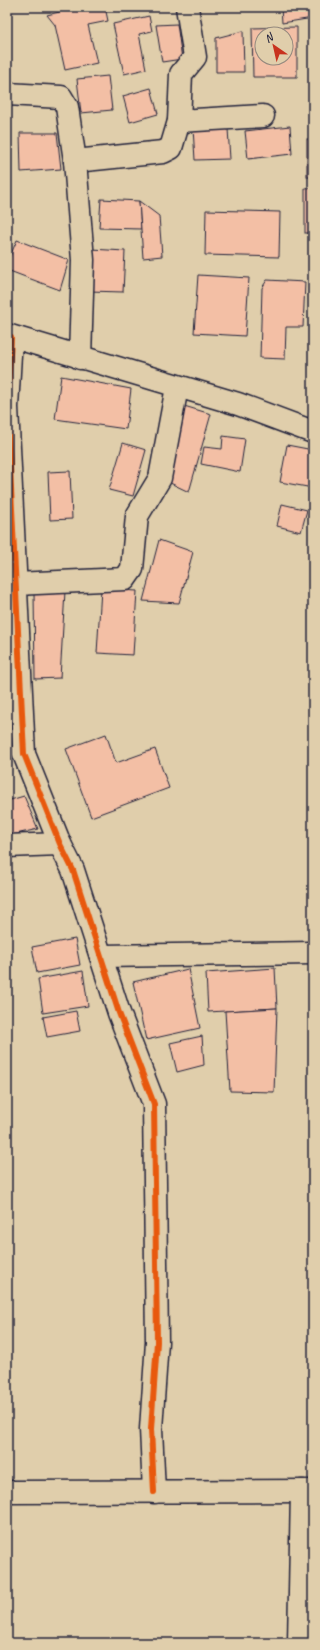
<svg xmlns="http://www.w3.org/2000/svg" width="320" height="1650" viewBox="0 0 320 1650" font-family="Caveat,sans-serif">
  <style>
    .building { fill: #f3bfa5; stroke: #22223b; fill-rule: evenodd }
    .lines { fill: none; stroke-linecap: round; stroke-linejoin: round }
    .minor-casing { stroke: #22223b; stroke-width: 25 }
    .minor { stroke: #e0ceab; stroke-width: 22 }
    .cycleway-casing { stroke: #e0ceab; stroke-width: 8 }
    .cycleway { stroke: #e8590c; stroke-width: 6 }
  </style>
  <rect width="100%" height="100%" fill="#e0ceab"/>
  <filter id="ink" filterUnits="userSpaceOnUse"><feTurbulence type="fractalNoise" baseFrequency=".025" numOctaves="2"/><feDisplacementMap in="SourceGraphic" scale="8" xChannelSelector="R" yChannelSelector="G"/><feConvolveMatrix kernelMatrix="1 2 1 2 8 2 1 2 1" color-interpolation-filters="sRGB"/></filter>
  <g filter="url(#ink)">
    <!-- building -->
    <g class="building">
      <polygon points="80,7 105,7 108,21 88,25 97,63 65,70 55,25 47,15"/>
      <polygon points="281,7 313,7 313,18 282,23"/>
      <polygon points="149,16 152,31 139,34 146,69 124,74 113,24"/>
      <polygon points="177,24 182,59 162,62 156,25"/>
      <path d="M297,27V77H253L252,28ZM262,34H286V58H262Z"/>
      <polygon points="243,31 244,72 216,72 216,38"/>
      <polygon points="108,76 112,110 81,113 77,79"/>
      <polygon points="151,88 158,114 130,122 123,96"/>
      <polygon points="290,126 292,154 248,159 245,131"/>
      <polygon points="193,128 228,129 230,159 195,160"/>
      <polygon points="20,133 57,133 61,169 21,172"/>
      <rect x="307" y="139" width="6" height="38"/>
      <rect x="305" y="188" width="8" height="45"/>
      <polygon points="101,199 139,201 141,229 99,228"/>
      <polygon points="139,201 159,216 162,256 143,258"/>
      <polygon points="206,210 280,212 279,257 205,255"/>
      <polygon points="17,240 69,260 60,290 7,270 7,263"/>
      <polygon points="91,249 125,251 123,292 89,291"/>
      <polygon points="198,275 249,278 245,336 194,333"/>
      <polygon points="267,280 305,282 303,327 286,327 285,359 260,358 262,288"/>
      <polygon points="61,376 131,389 126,429 55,419"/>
      <polygon points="184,406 211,414 189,492 166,481"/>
      <polygon points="223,436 245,439 240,472 201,464 204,447 222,449"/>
      <polygon points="123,443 146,450 133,496 109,490"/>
      <polygon points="287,445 313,450 313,488 280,482"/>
      <polygon points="70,471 72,519 50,520 48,472"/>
      <polygon points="282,504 307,510 301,532 277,526"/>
      <polygon points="159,540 193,552 179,603 143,601"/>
      <polygon points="101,589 137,591 133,655 97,653"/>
      <polygon points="65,591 60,678 35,679 34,592"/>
      <rect x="7" y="654" width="7" height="31"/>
      <polygon points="106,734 116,763 155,749 169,788 91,817 66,749"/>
      <polygon points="24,796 38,829 7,836 7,801"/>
      <polygon points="75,939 80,965 37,973 32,947"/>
      <polygon points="275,968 277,1008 208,1012 206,973"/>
      <polygon points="188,969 200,1028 146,1040 133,982"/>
      <polygon points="83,971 88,1006 43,1013 38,979"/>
      <polygon points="277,1008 274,1092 230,1091 225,1011"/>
      <polygon points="76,1011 80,1031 47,1037 43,1017"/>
      <polygon points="202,1036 204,1065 177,1072 170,1043"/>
    </g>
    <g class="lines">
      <defs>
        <g id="minor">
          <polyline points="7,94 61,97 67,107 75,161 83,260 80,358"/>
          <polyline points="179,121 263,116"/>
          <polyline points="75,161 163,152 171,148 179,121 181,74 195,57 187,7"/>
          <polyline points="7,335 238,404 313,432"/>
          <polyline points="11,337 7,407 24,754 60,844 73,870 119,1013 154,1104 157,1342 151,1429 154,1492"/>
          <polyline points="15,584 125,579 132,569 137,516 160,478 177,387"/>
          <polyline points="7,846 60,844"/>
          <polyline points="101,956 313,953"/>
          <polyline points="7,1492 313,1491"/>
          <polyline points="299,1643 302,1491"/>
        </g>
      </defs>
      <!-- minor casing -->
      <use href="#minor" class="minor-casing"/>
      <!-- minor -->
      <use href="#minor" class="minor"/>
      <defs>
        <polyline id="cycleway" points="11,337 7,407 24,754 60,844 73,870 119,1013 154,1104 157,1342 151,1429 154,1492"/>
      </defs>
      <!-- cycleway casing -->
      <use href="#cycleway" class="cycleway-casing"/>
      <!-- cycleway -->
      <use href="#cycleway" class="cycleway"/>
    </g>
  </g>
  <!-- margin -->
  <rect width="320" height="1650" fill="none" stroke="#e0ceab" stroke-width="24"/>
  <rect x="12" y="12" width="296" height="1626" fill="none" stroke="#22223b" stroke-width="1.5" filter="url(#ink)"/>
  <!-- north arrow -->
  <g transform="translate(274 46) rotate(326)"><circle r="19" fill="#e0ceab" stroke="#94897e"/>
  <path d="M0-3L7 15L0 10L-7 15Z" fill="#c8321e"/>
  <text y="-6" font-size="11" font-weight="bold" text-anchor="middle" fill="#22223b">N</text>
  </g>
</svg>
